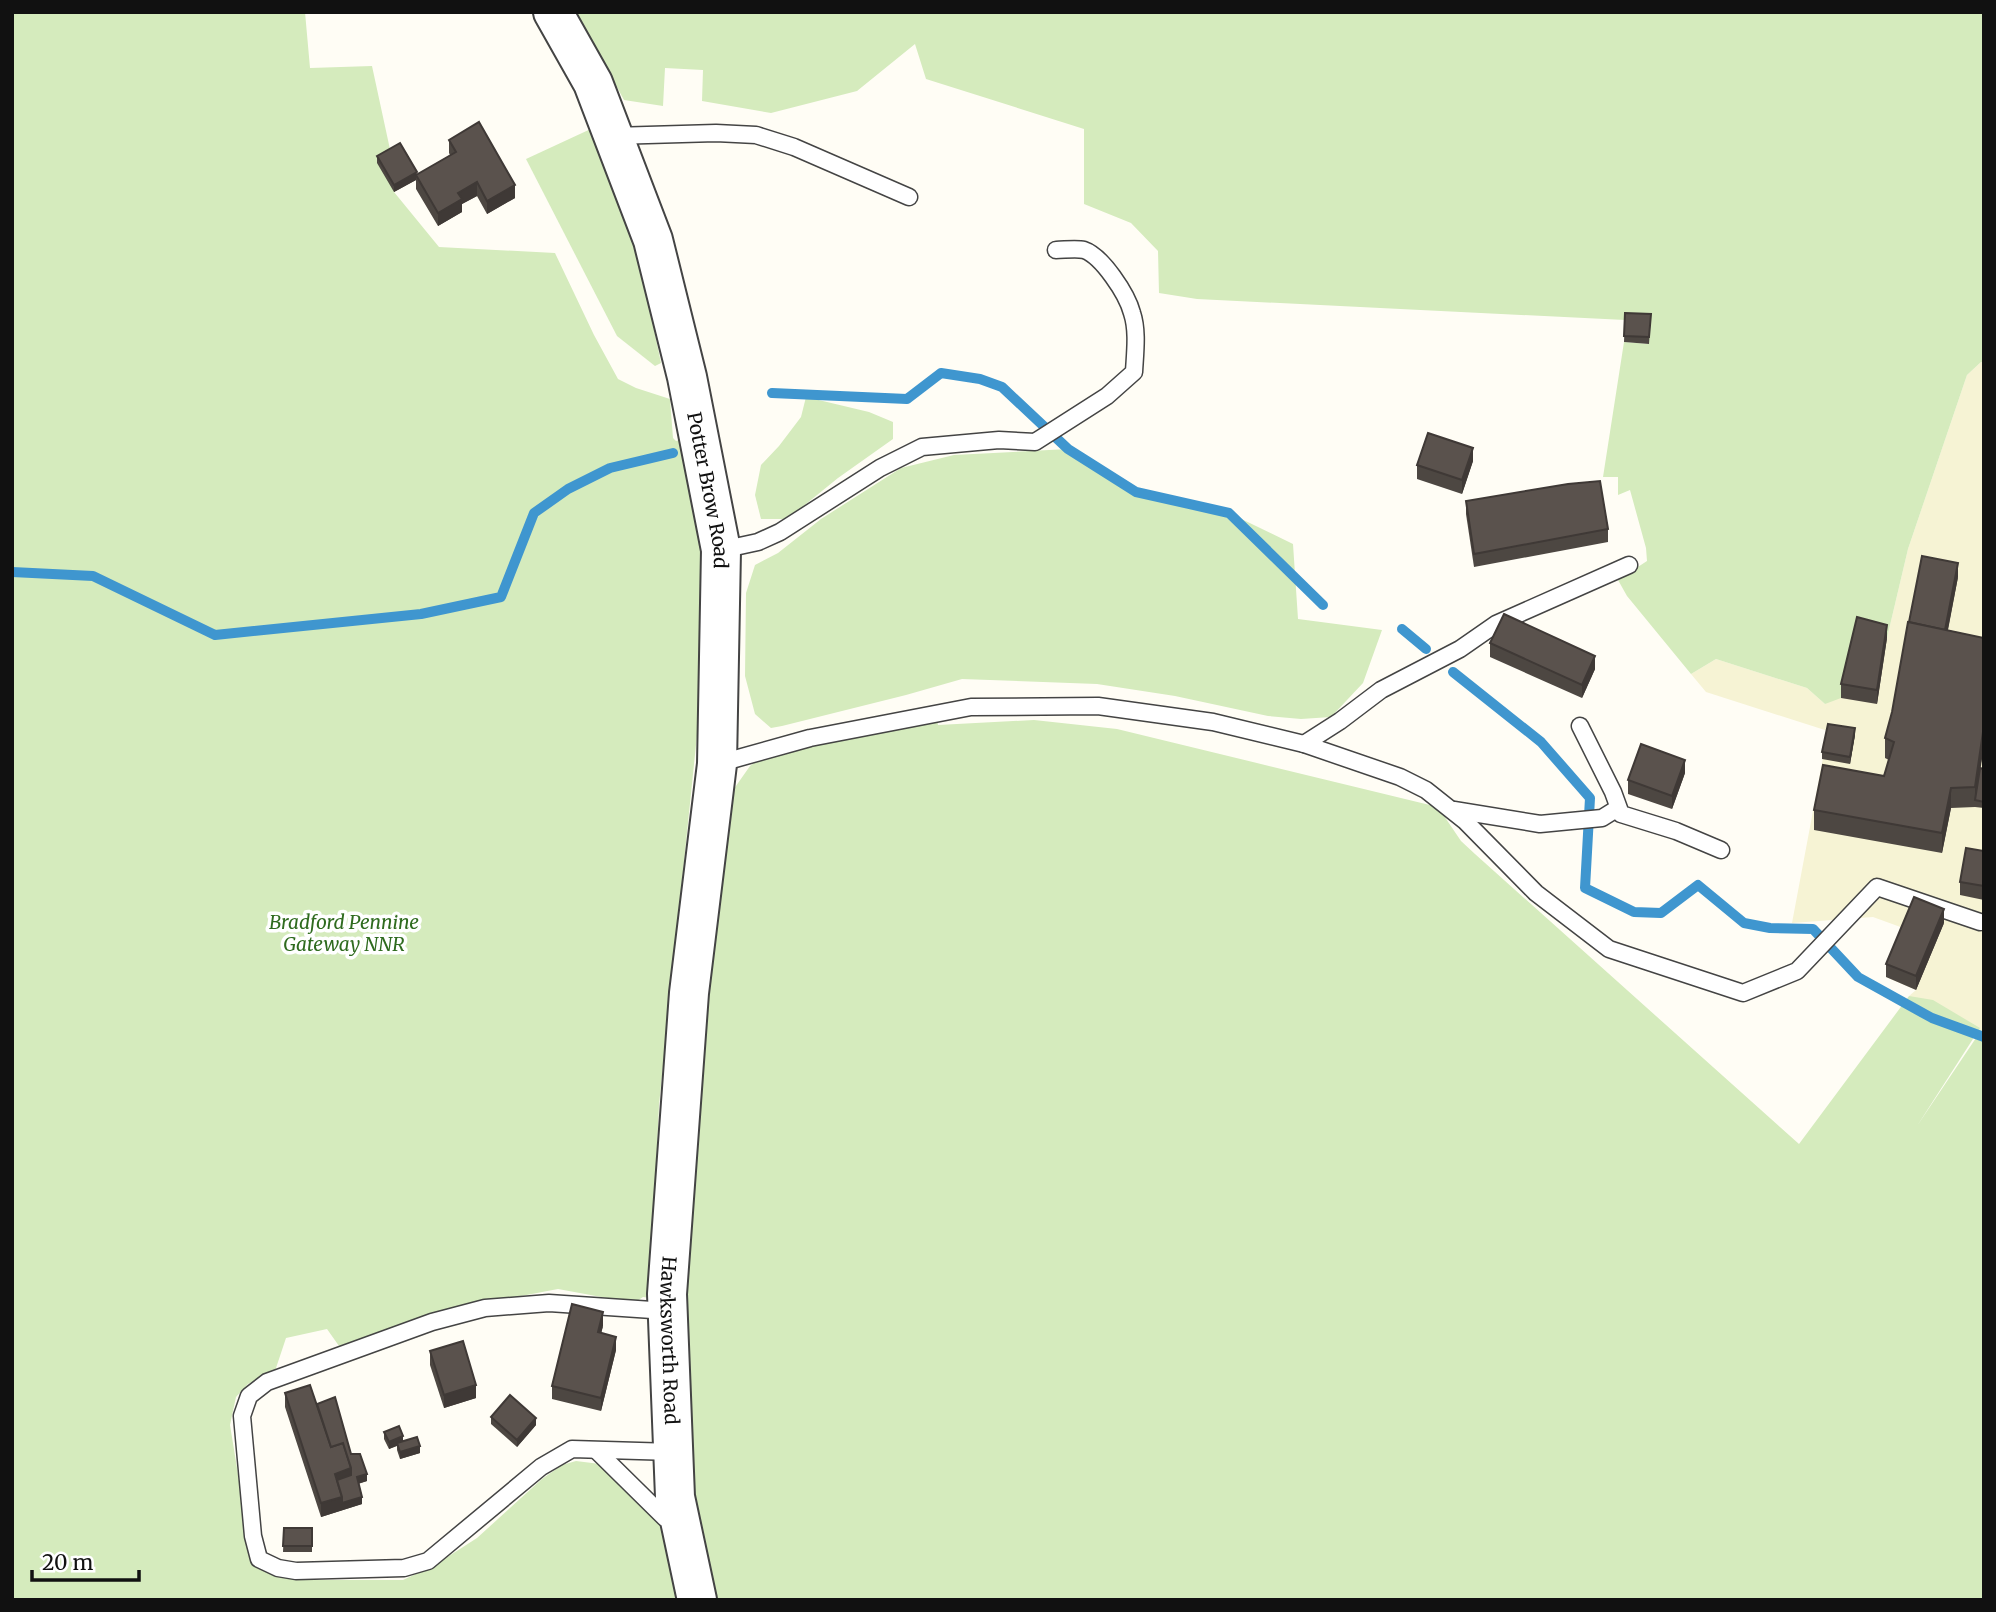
<svg xmlns="http://www.w3.org/2000/svg" width="1996" height="1612" viewBox="0 0 1996 1612" font-family="Merriweather,serif">
  <style>
    .farmland { fill: #f6f3d4 }
    .green { fill: #d5ebbd }
    .lines { fill: none; stroke-linecap: round; stroke-linejoin: round }
    .stream { stroke: #3f96cf; stroke-width: 10 }
    .service-casing { stroke: #444; stroke-width: 19 }
    .tertiary-casing { stroke: #444; stroke-width: 42 }
    .service { stroke: #fff; stroke-width: 16 }
    .tertiary { stroke: #fff; stroke-width: 38 }
    .wall { fill: #4d4742 }
    .shaded-wall { fill: #3f3936 }
    .building { fill: #5a524d; stroke: #3f3936; stroke-width: 2 }
    .labels { text-anchor: middle; stroke-width: 7; stroke-linejoin: round; paint-order: stroke }
    .street-label { font-size: 19px; fill: #111; stroke: #fff }
    .park-label { font-size: 19px; font-style: italic; fill: #2f6b1f; stroke: #fff }
  </style>
  <rect width="100%" height="100%" fill="#fffdf5"/>
  <!-- farmland -->
  <polygon class="farmland" points="1981,362 1984,362 1984,1037 1932,1018 1909,996 1916,990 1886,977 1906,929 1873,917 1792,923 1828,731 1706,692 1691,674 1716,659 1807,688 1825,704 1887,638 1908,549 1967,375"/>
  <!-- green -->
  <g class="green">
    <polygon points="12,12 305,12 310,68 372,66 391,154 394,192 439,247 555,253 594,335 618,379 636,388 670,399 673,438 676,441 683,439 702,560 700,706 659,1105 650,1298 643,1297 634,1303 558,1289 443,1311 339,1346 327,1329 286,1338 275,1371 248,1384 236,1397 230,1425 252,1560 273,1575 303,1580 403,1580 435,1565 477,1538 542,1479 562,1465 576,1461 600,1464 622,1479 663,1529 681,1600 12,1600"/>
    <polygon points="576,12 1984,12 1984,362 1981,362 1967,375 1908,549 1887,638 1857,631 1841,698 1825,704 1807,688 1716,659 1691,674 1627,596 1618,580 1647,561 1646,548 1630,490 1618,495 1618,477 1603,477 1624,342 1649,344 1625,320 1197,299 1159,293 1158,251 1131,223 1084,204 1084,129 926,79 915,44 857,91 771,113 702,101 703,70 665,68 663,106 624,100"/>
    <polygon points="595,127 625,217 645,286 661,363 655,366 617,336 526,159"/>
    <polygon points="806,397 869,412 893,422 893,439 838,478 801,508 783,519 761,519 755,495 761,465 779,446 801,417"/>
    <polygon points="1068,449 1136,492 1229,513 1293,544 1298,619 1382,630 1363,683 1331,717 1301,719 1268,716 1175,696 1097,684 962,679 906,695 782,726 771,728 755,714 745,676 746,593 755,565 778,553 821,519 901,468 954,455"/>
    <polygon points="936,711 938,725 1034,720 1117,729 1438,807 1461,841 1475,854 1799,1144 1909,996 1933,1000 1980,1028 1917,1126 1978,1035 1984,1037 1984,1600 705,1600 690,1522 684,1203 731,793 750,766 763,756"/>
  </g>
  <g class="lines">
    <!-- stream -->
    <g class="stream">
      <polyline points="772,393 907,399 941,373 980,379 1002,387 1068,449 1136,492 1229,513 1323,605"/>
      <polyline points="12,572 93,576 215,635 421,614 501,597 534,513 568,489 610,468 673,453"/>
      <polyline points="1402,629 1426,649"/>
      <polyline points="1453,672 1541,742 1590,798 1585,888 1634,912 1661,913 1698,885 1744,923 1770,928 1813,929 1858,977 1932,1018 1984,1037"/>
    </g>
    <defs>
      <g id="service">
        <polyline points="613,136 716,133 756,135 794,147 909,197"/>
        <path d="M721,550L758,542L780,532L880,468L922,447L999,440L1035,442L1107,396L1134,372C1135,353 1138,331 1132,313C1127,294 1102,256 1084,250C1076,248 1064,250 1056,250"/>
        <polyline points="1580,726 1613,792 1621,814 1676,831 1721,850"/>
        <polyline points="1304,744 1340,721 1381,690 1460,649 1496,624 1629,565"/>
        <polyline points="717,764 810,738 971,707 1098,706 1213,722 1304,744 1400,777 1426,790 1465,821 1536,893 1609,949 1743,993 1797,971 1877,887 1980,922"/>
        <polyline points="1454,810 1540,824 1602,818 1618,808"/>
        <polyline points="667,1311 549,1303 485,1308 432,1322 267,1382 249,1396 242,1416 253,1536 259,1559 278,1568 296,1571 404,1568 428,1561 541,1467 572,1449 673,1452"/>
        <polyline points="597,1451 665,1518 675,1520"/>
      </g>
      <g id="tertiary">
        <path id="s1" d="M553,12L593,83L653,240L687,377L721,550L717,764L689,993L667,1294L675,1497L697,1600"/>
      </g>
    </defs>
    <!-- service casing -->
    <use href="#service" class="service-casing"/>
    <!-- tertiary casing -->
    <use href="#tertiary" class="tertiary-casing"/>
    <!-- service -->
    <use href="#service" class="service"/>
    <!-- tertiary -->
    <use href="#tertiary" class="tertiary"/>
  </g>
  <!-- wall -->
  <g class="wall">
    <polygon points="449,140 515,198 487,214 477,196 462,204 462,212 438,226 416,189 416,180 394,192 377,163 377,156 417,175 450,155 449,153"/>
    <polygon points="1625,313 1651,314 1649,344 1624,342"/>
    <polygon points="1473,461 1462,494 1417,479 1417,465"/>
    <polygon points="1466,501 1608,529 1608,542 1474,567 1466,514"/>
    <polygon points="1958,577 1948,630 1984,638 1984,752 1983,752 1980,768 1984,769 1984,808 1975,807 1951,808 1942,853 1814,830 1814,810 1884,776 1889,760 1885,758 1885,738 1892,712 1909,622"/>
    <polygon points="1887,638 1877,704 1841,698 1841,684"/>
    <polygon points="1490,643 1595,669 1582,698 1490,657"/>
    <polygon points="1855,735 1850,764 1822,759 1822,752"/>
    <polygon points="1685,773 1672,809 1628,794 1628,780"/>
    <polygon points="1984,851 1984,900 1960,895 1960,882"/>
    <polygon points="1944,923 1916,990 1886,977 1886,964"/>
    <polygon points="603,1326 601,1333 616,1350 601,1411 552,1399 552,1386"/>
    <polygon points="430,1351 476,1398 444,1408 430,1365"/>
    <polygon points="285,1393 317,1404 351,1454 367,1481 358,1484 362,1504 321,1517 285,1407"/>
    <polygon points="491,1417 536,1425 517,1447 491,1424"/>
    <polygon points="384,1432 403,1442 420,1453 400,1459 397,1450 397,1446 389,1449 384,1439"/>
    <polygon points="284,1528 312,1528 312,1552 283,1552"/>
  </g>
  <!-- shaded-wall -->
  <g class="shaded-wall">
    <polygon points="417,172 416,180 394,192 394,185"/>
    <polygon points="477,182 477,196 462,204 462,212 438,226 438,213 458,193"/>
    <polygon points="515,185 515,198 487,214 487,201"/>
    <polygon points="1473,448 1473,461 1462,494 1462,480"/>
    <polygon points="1958,563 1958,577 1944,649 1944,636"/>
    <polygon points="1887,625 1887,638 1877,704 1877,690"/>
    <polygon points="1595,656 1595,669 1582,698 1582,685"/>
    <polygon points="1855,728 1855,735 1850,764 1850,757"/>
    <polygon points="1983,732 1983,752 1976,800 1975,800 1975,787"/>
    <polygon points="1685,760 1685,773 1672,809 1672,796"/>
    <polygon points="1951,788 1951,808 1942,853 1942,833"/>
    <polygon points="1944,909 1944,923 1916,990 1916,976"/>
    <polygon points="603,1312 603,1326 598,1346 598,1332"/>
    <polygon points="616,1337 616,1350 601,1411 601,1398"/>
    <polygon points="476,1385 476,1398 444,1408 444,1395"/>
    <polygon points="536,1418 536,1425 517,1447 517,1440"/>
    <polygon points="403,1436 403,1443 389,1449 389,1442"/>
    <polygon points="420,1446 420,1453 400,1459 400,1452"/>
    <polygon points="351,1468 351,1482 337,1486 335,1474"/>
    <polygon points="367,1474 367,1481 357,1484 357,1477"/>
    <polygon points="342,1497 362,1497 362,1504 321,1517 321,1503"/>
  </g>
  <!-- building -->
  <g class="building">
    <polygon points="479,122 515,185 487,201 477,182 458,193 462,199 438,213 416,175 456,152 449,140"/>
    <polygon points="400,143 417,172 394,185 377,156"/>
    <polygon points="1625,313 1651,314 1649,337 1624,336"/>
    <polygon points="1428,433 1473,448 1462,480 1417,465"/>
    <polygon points="1600,481 1608,529 1474,554 1466,501 1568,484"/>
    <polygon points="1922,556 1958,563 1945,630 1909,622"/>
    <polygon points="1504,614 1595,656 1582,685 1490,643"/>
    <polygon points="1857,617 1887,625 1877,690 1841,684"/>
    <polygon points="1908,622 1984,638 1984,732 1983,732 1975,787 1951,788 1942,833 1814,810 1823,765 1884,776 1894,742 1885,738 1892,712"/>
    <polygon points="1828,724 1855,728 1850,757 1822,752"/>
    <polygon points="1641,744 1685,760 1672,796 1628,780"/>
    <polygon points="1980,768 1984,769 1984,802 1975,800"/>
    <polygon points="1966,848 1984,851 1984,886 1960,882"/>
    <polygon points="1914,897 1944,909 1916,976 1886,964"/>
    <polygon points="572,1304 603,1312 598,1332 616,1337 601,1398 552,1386"/>
    <polygon points="463,1341 476,1385 444,1395 430,1351"/>
    <polygon points="310,1385 331,1447 343,1443 351,1468 335,1474 342,1497 321,1503 285,1393"/>
    <polygon points="510,1395 536,1418 517,1440 491,1417"/>
    <polygon points="335,1397 351,1454 360,1454 367,1474 357,1477 362,1497 342,1503 342,1497 337,1480 351,1475 351,1468 343,1443 331,1447 317,1404"/>
    <polygon points="399,1426 403,1436 389,1442 384,1432"/>
    <polygon points="417,1437 420,1446 400,1452 397,1443"/>
    <polygon points="284,1528 312,1528 312,1546 283,1546"/>
  </g>
  <g class="labels">
    <!-- street labels -->
    <g class="street-label">
      <text dy="7" stroke="none"><textPath href="#s1" startOffset="506">Potter Brow Road</textPath></text>
      <text dy="7" stroke="none"><textPath href="#s1" startOffset="1360">Hawksworth Road</textPath></text>
    </g>
    <!-- park labels -->
    <g class="park-label">
      <text x="344" y="929">Bradford Pennine<tspan x="344" dy="22">Gateway NNR</tspan></text>
    </g>
  </g>
  <!-- border -->
  <rect width="1996" height="1612" fill="none" stroke="#111111" stroke-width="28"/>
  <!-- scale -->
  <path d="M32 1570v10h107v-10" fill="none" stroke="#111111" stroke-width="3.5"/>
  <text x="42" y="1570" font-size="21" fill="#111111" stroke="#ffffff" stroke-width="5" paint-order="stroke">20 m</text>
</svg>
